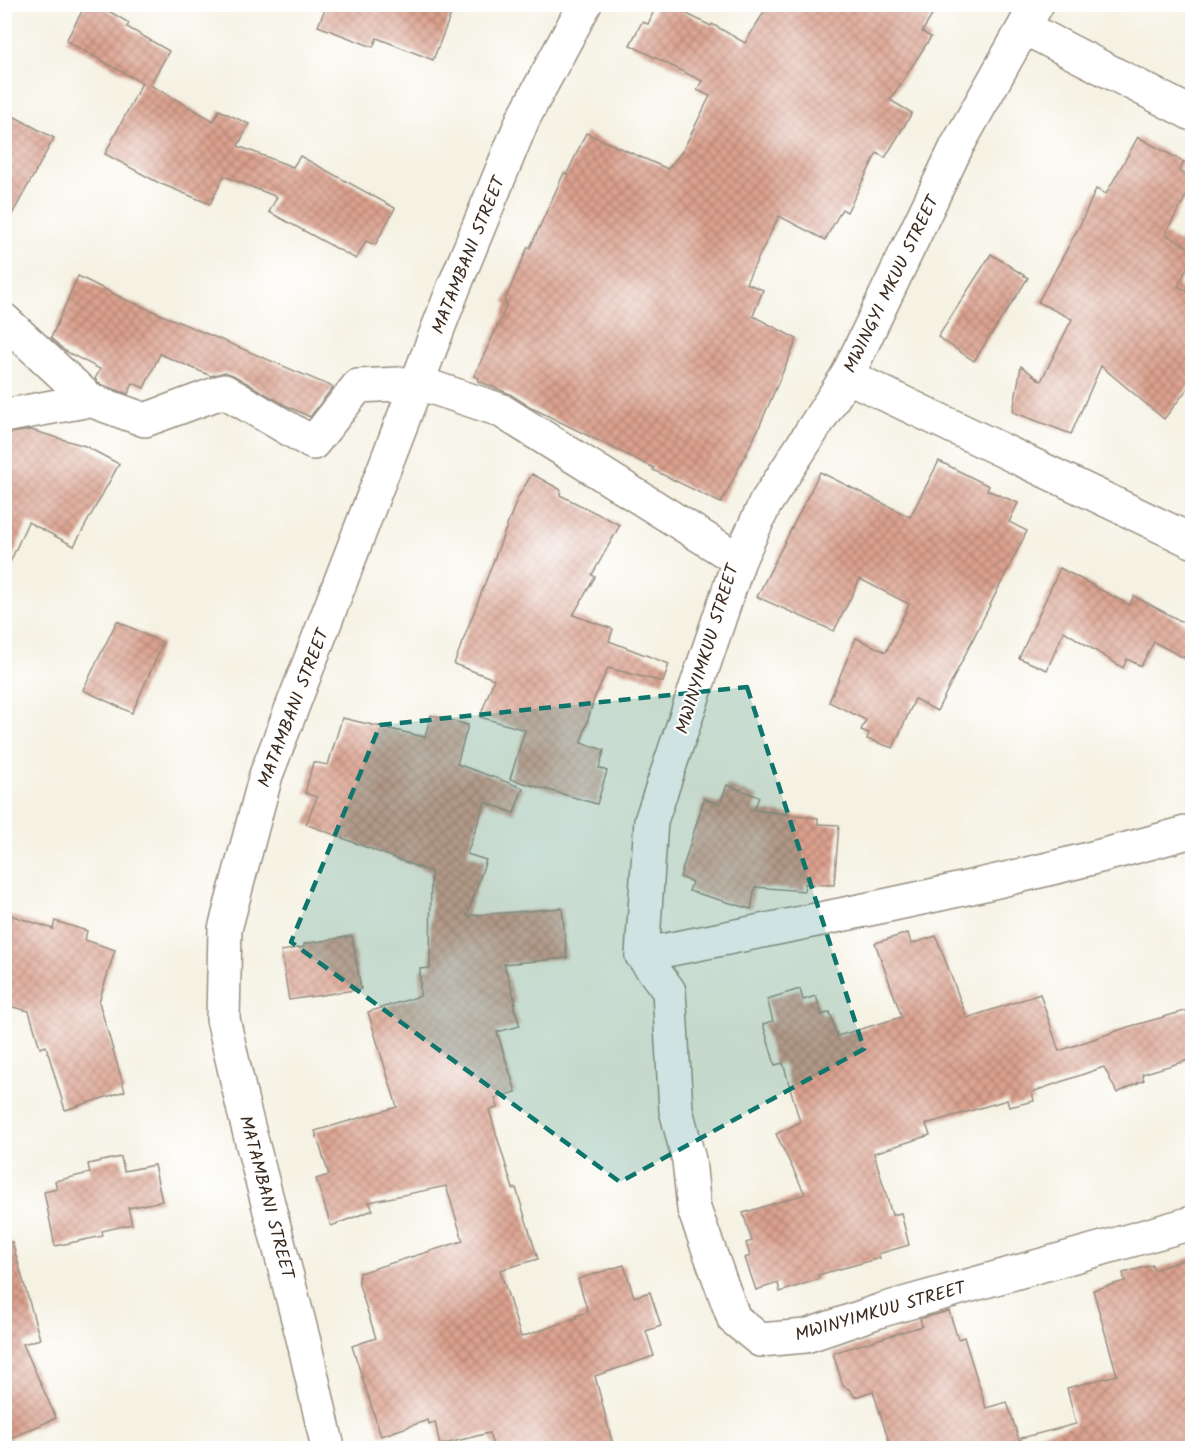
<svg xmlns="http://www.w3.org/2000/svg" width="1197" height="1453" viewBox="0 0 1197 1453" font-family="Kalam,sans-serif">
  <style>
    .building { fill: url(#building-cross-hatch) }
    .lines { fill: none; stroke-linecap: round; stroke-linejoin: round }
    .minor-casing { stroke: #988e80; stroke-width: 36 }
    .minor { stroke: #fff; stroke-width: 33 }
    .marked { fill: #0f766e; fill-opacity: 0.2; stroke: #0f766e; stroke-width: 4.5; stroke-dasharray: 12 8; stroke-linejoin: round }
    .labels { text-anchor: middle; stroke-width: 4.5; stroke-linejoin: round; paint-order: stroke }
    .street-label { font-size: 18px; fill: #3b2a1e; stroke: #fff }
  </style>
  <defs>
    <pattern id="building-cross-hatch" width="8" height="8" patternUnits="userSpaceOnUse" patternTransform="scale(1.5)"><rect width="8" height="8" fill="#dba18e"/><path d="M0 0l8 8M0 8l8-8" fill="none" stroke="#b38373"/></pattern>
  </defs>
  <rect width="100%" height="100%" fill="#fff"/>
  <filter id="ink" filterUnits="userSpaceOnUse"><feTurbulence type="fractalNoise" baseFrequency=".0167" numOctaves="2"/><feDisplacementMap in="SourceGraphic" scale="12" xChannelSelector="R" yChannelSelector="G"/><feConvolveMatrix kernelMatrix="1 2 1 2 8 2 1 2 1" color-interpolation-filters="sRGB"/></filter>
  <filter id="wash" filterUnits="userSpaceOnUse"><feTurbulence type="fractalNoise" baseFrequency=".008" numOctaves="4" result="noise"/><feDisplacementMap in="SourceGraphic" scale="24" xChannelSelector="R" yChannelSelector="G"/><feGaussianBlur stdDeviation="1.35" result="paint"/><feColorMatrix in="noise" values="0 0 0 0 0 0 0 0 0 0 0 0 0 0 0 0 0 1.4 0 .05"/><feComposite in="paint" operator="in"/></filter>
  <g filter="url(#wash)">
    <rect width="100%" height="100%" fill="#f5f2e3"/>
    <g id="blocks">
      <!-- building -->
      <g class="building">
        <polygon points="86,4 97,4 129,23 127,27 169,51 150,85 214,121 219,110 249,124 238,146 293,167 300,156 395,208 375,245 366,241 356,259 269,212 277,197 224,176 210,204 159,183 105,154 142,83 66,41"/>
        <polygon points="327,4 455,4 433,60 377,38 373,47 318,26"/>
        <polygon points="657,4 667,4 711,26 712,24 745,43 769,4 939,4 922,32 931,37 890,100 912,113 885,158 877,153 847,212 842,209 825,240 779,216 746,283 763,290 753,316 797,339 757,432 721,503 653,470 654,468 530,407 510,394 478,381 479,378 474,376 500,321 507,303 504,302 528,247 530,248 564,173 567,174 586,133 668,169 683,150 710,96 697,90 702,81 630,45 642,22 648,24"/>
        <polygon points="4,111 54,138 4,229"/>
        <polygon points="1138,137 1184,162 1179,171 1192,179 1192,186 1165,234 1192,249 1192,258 1178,286 1192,294 1192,383 1164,419 1101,366 1071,434 1013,412 1021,366 1041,381 1072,319 1038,302 1080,225 1096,189 1106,194"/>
        <polygon points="991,254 1028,278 974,361 938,337"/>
        <polygon points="78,276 124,299 333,387 310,417 285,405 233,375 225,372 211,376 160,354 144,388 133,383 128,394 100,384 95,379 100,369 65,351 51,338"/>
        <polygon points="31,430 85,446 119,464 74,546 28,522 4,576 4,434"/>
        <polygon points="939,461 989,486 987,490 1018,503 1009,522 1027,531 937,711 915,699 893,748 867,739 869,733 861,730 866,720 829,702 856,638 886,652 909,604 860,579 834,631 757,597 820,472 910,517"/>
        <polygon points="532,474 561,490 560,495 620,525 592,575 595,577 573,615 613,629 609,641 669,664 663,682 608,668 594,699 581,743 604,750 599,768 607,771 597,804 510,779 525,730 480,717 494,679 454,664 518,497"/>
        <polygon points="1060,568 1129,605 1134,596 1192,627 1192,662 1154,642 1141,666 1127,659 1123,668 1064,631 1047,670 1019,658"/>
        <polygon points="117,621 163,643 132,713 83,690"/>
        <polygon points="431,715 468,725 457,764 523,788 514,813 485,802 467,854 486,860 467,916 562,908 567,958 504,964 516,1003 513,1004 520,1026 497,1032 516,1092 495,1098 498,1108 489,1110 513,1189 516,1188 538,1259 500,1270 521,1337 577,1318 576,1316 588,1312 578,1279 624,1265 634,1297 650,1292 661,1326 646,1331 654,1356 595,1376 614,1449 494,1449 489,1433 440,1445 435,1422 429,1424 428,1420 381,1436 352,1346 376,1338 359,1285 359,1273 463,1241 446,1186 369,1202 373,1210 331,1226 316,1179 329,1175 315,1131 397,1107 368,1012 420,996 420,969 430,968 431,872 306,824 317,797 305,793 313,762 328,765 342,718 425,737"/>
        <polygon points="727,785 759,797 754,810 818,818 818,824 839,825 834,885 805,884 804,891 755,887 751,909 689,891 692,882 680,877 704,799 720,804"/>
        <polygon points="4,913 53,929 55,921 87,931 85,940 115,950 99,1002 125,1091 65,1110 46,1046 40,1048 29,1011 4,1005"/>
        <polygon points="908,933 911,944 936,936 967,1018 1040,994 1059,1051 1128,1027 1192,1009 1192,1059 1142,1074 1144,1080 1117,1093 1104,1067 1032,1092 1034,1101 1009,1107 1007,1100 926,1124 930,1135 874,1153 892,1215 901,1213 909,1245 878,1254 880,1258 818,1275 819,1279 780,1292 778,1283 756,1290 745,1258 750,1256 746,1243 752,1241 743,1213 805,1194 776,1134 800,1122 783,1063 775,1065 763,1024 773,1021 767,999 800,989 803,1000 816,996 822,1015 830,1012 837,1036 902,1017 875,943"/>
        <polygon points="352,936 361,989 289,1000 281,951 304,947 304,944"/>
        <polygon points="121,1157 124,1171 154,1165 162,1201 128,1208 132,1224 102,1231 103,1236 55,1246 44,1192 57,1189 55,1181 90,1173 88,1164"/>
        <polygon points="12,1242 40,1339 23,1344 56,1418 4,1441 4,1244"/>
        <polygon points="1192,1257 1192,1449 1022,1449 1021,1438 1076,1424 1067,1388 1117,1375 1093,1290 1125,1281 1123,1273 1152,1265 1154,1270"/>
        <polygon points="949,1311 958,1339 964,1337 986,1408 1007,1402 1022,1449 891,1448 873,1391 855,1397 849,1389 843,1386 833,1353 922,1326 920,1319"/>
      </g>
    </g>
  </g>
  <g filter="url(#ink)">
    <use href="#blocks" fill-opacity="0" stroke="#988e80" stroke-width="1.5"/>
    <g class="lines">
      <defs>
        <g id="minor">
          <polyline points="1025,28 1192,114"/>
          <polyline points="4,320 90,400"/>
          <polyline points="847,376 1192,541"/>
          <polyline points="4,416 90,400 145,420 224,391 313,443 358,386 419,383 500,410 739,560 651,821 642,955 669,991 676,1110 689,1160 694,1209 734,1319 760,1340 806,1336 882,1310 1192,1223"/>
          <polyline points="739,560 765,504 847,376 957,146 1037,4"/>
          <path d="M642,955C826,918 1012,883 1192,831"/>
          <polyline points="328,1448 304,1342 244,1111 223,1019 225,929 266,775 454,287 523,119 585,4"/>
        </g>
      </defs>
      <!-- minor casing -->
      <use href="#minor" class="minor-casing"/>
      <!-- minor -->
      <use href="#minor" class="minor"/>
    </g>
  </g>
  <!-- marked area -->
  <path class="marked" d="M747,687L864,1049L620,1182L291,942L380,725Z"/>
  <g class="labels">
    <!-- street labels -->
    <g class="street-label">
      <text transform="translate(468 255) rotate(-68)" y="6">MATAMBANI STREET</text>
      <text transform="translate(891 284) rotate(-64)" y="6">MWINGYI MKUU STREET</text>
      <text transform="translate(707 649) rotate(-73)" y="6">MWINYIMKUU STREET</text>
      <text transform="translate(293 708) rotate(-69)" y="6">MATAMBANI STREET</text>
      <text transform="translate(267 1197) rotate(75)" y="6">MATAMBANI STREET</text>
      <text transform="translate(880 1311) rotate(-16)" y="6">MWINYIMKUU STREET</text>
    </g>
  </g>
  <!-- margin -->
  <rect width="1197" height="1453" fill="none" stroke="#fff" stroke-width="24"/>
</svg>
